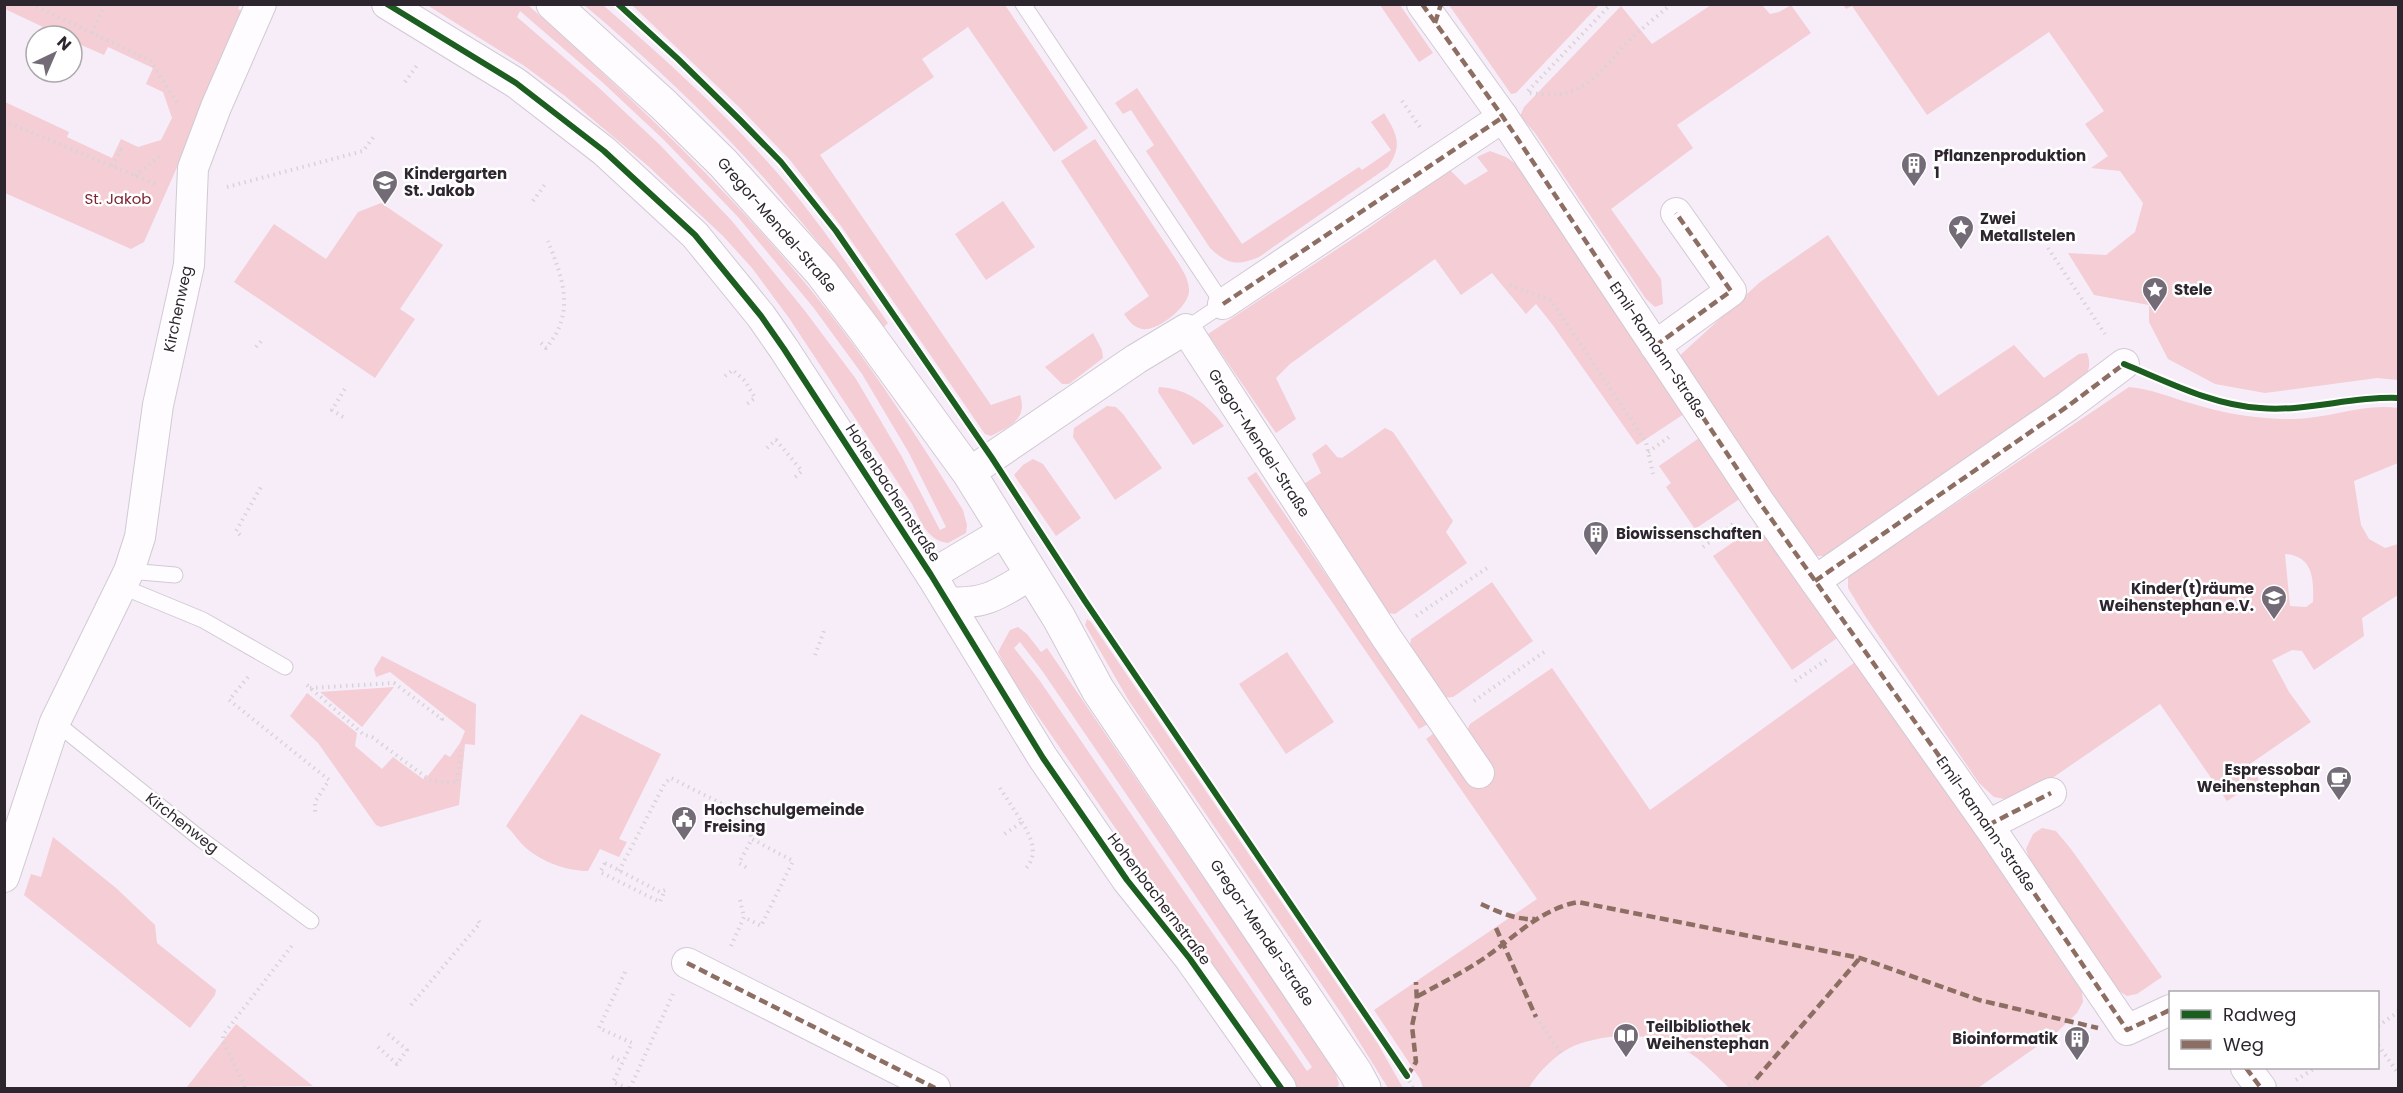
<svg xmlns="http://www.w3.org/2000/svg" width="2403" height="1093" viewBox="0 0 2403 1093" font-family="Poppins,sans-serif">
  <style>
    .green { fill: #f4cdd5; fill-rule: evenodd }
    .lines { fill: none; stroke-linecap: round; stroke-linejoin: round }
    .service-casing { stroke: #d1cad4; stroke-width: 17 }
    .minor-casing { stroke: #d1cad4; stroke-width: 32 }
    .tertiary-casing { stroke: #d1cad4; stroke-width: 35 }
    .path { stroke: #d7d4d7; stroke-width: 4; stroke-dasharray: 1.5 4.5; stroke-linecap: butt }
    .service { stroke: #fefcfe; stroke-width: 15 }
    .minor { stroke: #fefcfe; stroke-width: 30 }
    .tertiary { stroke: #fefcfe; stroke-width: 33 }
    .quiet { stroke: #8d6e63; stroke-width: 4.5; stroke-dasharray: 9 4.5; stroke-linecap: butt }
    .cycleway-casing { stroke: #fff; stroke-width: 10 }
    .cycleway { stroke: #1b5e20; stroke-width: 6 }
    .labels { text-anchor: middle; stroke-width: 5; stroke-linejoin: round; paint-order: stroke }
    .poi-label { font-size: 15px; font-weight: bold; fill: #2d262f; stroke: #fff; text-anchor: start }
    .park-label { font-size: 15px; fill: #7c2635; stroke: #fff }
    .street-label { font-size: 15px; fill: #2d262f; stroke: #fff }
  </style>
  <rect width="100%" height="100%" fill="#f6edf9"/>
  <!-- green -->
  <g class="green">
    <polygon points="5,4 240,4 238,9 245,13 144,242 131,249 5,193 5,102 69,132 67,137 112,158 121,139 138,147 161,140 172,118 163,92 146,84 153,68 108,47 104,55 72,41 72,36 62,36 5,9"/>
    <path d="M427,5H528C637,103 744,203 834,319C881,380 922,445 963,510L967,525L966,533L948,543C927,540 921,522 912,504L789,318L752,268L723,236L648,166L565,96L523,65ZM520,11L601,81L664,140L738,217L813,307L862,374L909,453L946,527L940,530L902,457L856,379L805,311L732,221L659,144L597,86L517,17Z"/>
    <path d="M584,5H603C667,61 731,118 786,183C823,227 855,275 888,323L884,327C846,276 806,226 764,178C709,116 647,58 584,5Z"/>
    <path d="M632,5H1005L1088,128L1054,152L968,27L922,59L934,77L820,155L991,405L1020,395C1028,419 1010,426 991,436L985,434L841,226L790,160L740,108Z"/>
    <polygon points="1380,5 1400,5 1433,53 1419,62"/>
    <polygon points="1449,5 1599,5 1516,93 1511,94"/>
    <polygon points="1711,5 1762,5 1770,14 1779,12 1791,5 1811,33 1677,125 1693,148 1611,209 1661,279 1663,304 1655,307 1646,299 1535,133 1520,116 1524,107 1621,6 1652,44"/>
    <polygon points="1843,5 2398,5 2398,380 2377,378 2265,393 2215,384 2168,359 2149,322 2149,305 2094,295 2068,253 2106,255 2135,232 2143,203 2120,171 2091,168 2108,156 2085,124 2104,111 2049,32 1927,115 1852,6 1846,9"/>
    <path d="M1137,88L1242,244L1359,167L1362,170L1391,150L1371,122L1384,113C1397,134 1403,145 1388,167L1259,257C1237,266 1228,265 1210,248L1146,151L1154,145L1131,110L1123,114L1115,103Z"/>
    <path d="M1095,139L1173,255C1179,265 1189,277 1189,290C1190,306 1157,332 1142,329C1133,327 1129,321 1124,314L1149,296L1061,161Z"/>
    <polygon points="1490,151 1506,157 1516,164 1687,412 1637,445 1552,324 1536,304 1526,314 1492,273 1461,295 1435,259 1290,364 1276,378 1296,419 1276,433 1208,334 1366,230 1450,170 1465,185 1488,171 1477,157"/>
    <polygon points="1003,201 1035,247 986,280 955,234"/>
    <polygon points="381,203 443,245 400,309 415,319 375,378 234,282 274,224 326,259 358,212"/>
    <path d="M1828,235L1938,396L2014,345L2044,378L2079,354L2087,353C2091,363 2089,370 2085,380L1829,556H1815L1676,359L1760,282Z"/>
    <polygon points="1093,333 1102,350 1103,358 1069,384 1062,384 1045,367"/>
    <path d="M1159,387C1188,389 1206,403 1224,426L1193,445L1158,392Z"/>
    <path d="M2129,387C2151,389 2169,397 2190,403C2222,413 2256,419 2289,419C2326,420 2362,403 2398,408V463L2354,481L2361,525L2369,539L2385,548L2398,544V595L2362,618L2364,636L2314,670L2302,651L2292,650L2272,660L2289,692L2311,722L2250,764L2259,780L2227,801L2160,704L2045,783L2010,800L1994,797L1979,783L1865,616L1848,588V576ZM2285,554C2313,556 2314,579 2313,602L2306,607L2290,606Z"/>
    <polygon points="1107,406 1116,407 1123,414 1162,468 1115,500 1073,437 1074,428"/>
    <polygon points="1385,428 1393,432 1453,521 1446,532 1467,563 1395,614 1382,612 1299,487 1321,473 1312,454 1326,444 1337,457 1342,458"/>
    <polygon points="1702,436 1744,496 1695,529 1666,487 1671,483 1659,466"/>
    <polygon points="1033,459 1043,464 1081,518 1056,536 1014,475 1023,465"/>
    <polygon points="1256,472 1428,724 1419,729 1247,478"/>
    <polygon points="1761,523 1840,636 1792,670 1713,556"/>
    <polygon points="1492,582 1533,641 1453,697 1441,698 1409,651 1411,639"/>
    <polygon points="1087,619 1091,622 1378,1044 1403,1088 1388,1088 1343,1016 1129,701 1085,625"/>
    <path d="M1018,627L1027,634L1041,652L1047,648L1335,1071L1339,1084L1337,1088H1298L1279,1065L1011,677L998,652L1010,630ZM1020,642L1043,672L1312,1067L1307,1071L1040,681L1014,648Z"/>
    <polygon points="1287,652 1334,722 1286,754 1239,684"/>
    <polygon points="382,656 476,704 475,745 465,744 459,805 381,827 376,825 318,743 290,716 307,693 357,733 355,746 382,769 393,757 423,779 427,777 445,754 450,757 460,743 465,731 390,672 376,677 374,669"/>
    <path d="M1858,660L2082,992L2083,1002L2077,1013L2056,1033L1978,1088H1729C1714,1073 1696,1054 1676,1045C1647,1032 1605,1034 1576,1045C1558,1052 1538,1072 1529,1088H1423L1420,1079L1374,1010L1537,899L1426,739L1434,733H1466L1470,724L1552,668L1650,810Z"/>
    <polygon points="394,687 362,727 320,692"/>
    <path d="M581,714L661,754L619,839L627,842L619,857L600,849L588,871C567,871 542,862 526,848C518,841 513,832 506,826Z"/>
    <polygon points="2042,828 2056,831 2071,849 2162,977 2137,994 2127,996 2116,989 2032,867 2026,849 2033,834"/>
    <polygon points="53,837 116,888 155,925 157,943 216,990 215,995 190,1028 24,895 31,874 41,877"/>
    <polygon points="236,1024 313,1086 187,1087"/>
  </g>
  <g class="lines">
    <defs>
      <g id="service">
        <polyline points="1023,4 1223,304 1186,329"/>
        <polyline points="129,571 175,575"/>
        <polyline points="123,587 203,620 285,667"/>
        <polyline points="55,722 202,840 311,921"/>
      </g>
      <g id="minor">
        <polyline points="387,4 516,83 604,151 695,235 761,316 784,349 931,575 1043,758 1127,880 1190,959 1281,1088"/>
        <polyline points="1422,4 1503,117 1760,503 1988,825 2127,1030 2170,1010"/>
        <polyline points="1223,304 1503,117"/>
        <polyline points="1655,346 1731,291 1676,213"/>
        <polyline points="969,473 1136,359 1186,329 1386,637 1479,773"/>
        <polyline points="931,575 1005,531"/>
        <polyline points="1815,581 2068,406 2124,364"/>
        <path d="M948,602C987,605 1000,593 1032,574"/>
        <polyline points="1988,825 2051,793"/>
        <polyline points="4,877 55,722 129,571 140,537 158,405 189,265 193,168 216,107 261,4"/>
        <polyline points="687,963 935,1088"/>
        <polyline points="2246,1068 2261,1088"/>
      </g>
      <polyline id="tertiary" points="553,4 664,105 723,163 821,272 865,330 969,473 1059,618 1098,690 1356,1073 1364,1088"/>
    </defs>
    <!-- service casing -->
    <use href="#service" class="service-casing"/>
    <!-- minor casing -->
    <use href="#minor" class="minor-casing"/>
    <!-- tertiary casing -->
    <use href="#tertiary" class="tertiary-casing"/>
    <!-- path -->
    <g class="path">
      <polyline points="31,4 151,61 179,106"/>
      <path d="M618,4C690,64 757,133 816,206"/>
      <polyline points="92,33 105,4"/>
      <polyline points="405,82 418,64"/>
      <polyline points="1528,91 1611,4"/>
      <path d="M1530,93C1539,94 1549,95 1557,95C1589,91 1606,65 1626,44C1640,29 1657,17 1671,4"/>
      <polyline points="1402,101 1422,130"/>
      <polyline points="4,121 158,185"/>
      <polyline points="112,166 121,150 117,149"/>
      <polyline points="135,176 159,156"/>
      <polyline points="227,187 363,151 375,135"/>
      <polyline points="533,201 546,183"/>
      <polyline points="2048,248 2105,334"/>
      <polyline points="1510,285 1551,300 1646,442 1653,474"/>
      <path d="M541,343L546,348C576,313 563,279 548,241"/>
      <polyline points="256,347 264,338"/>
      <polyline points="725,376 733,370 745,381 755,398 747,404"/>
      <path d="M2156,377C2208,399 2246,412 2303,407C2320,406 2336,401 2353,399C2368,397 2383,397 2398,398"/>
      <polyline points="343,417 332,410 346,387"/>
      <polyline points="767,448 776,440 802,471 793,479"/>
      <polyline points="1648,452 1672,435"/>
      <polyline points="240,535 236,531 262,485"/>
      <polyline points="1703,547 1733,524"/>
      <polyline points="1416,616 1490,566"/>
      <polyline points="815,655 824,631"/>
      <polyline points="248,677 229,700 329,780 315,802 315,813"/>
      <polyline points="1795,681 1828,659"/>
      <polyline points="307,685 364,735 372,737 431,781 457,783 461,750"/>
      <polyline points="310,688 394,683 442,719 440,723"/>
      <polyline points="1474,701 1547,650"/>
      <polyline points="1000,788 1022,822 1003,835"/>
      <path d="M1022,822C1031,837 1039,854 1026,868"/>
      <polygon points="605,863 660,892 665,890 660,902 600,872"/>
      <polyline points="619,871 665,783 671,778 744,815 752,839"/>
      <polyline points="740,900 744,917"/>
      <polyline points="731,946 744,917 761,926 793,861 752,839 739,863 749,869"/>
      <polyline points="1333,966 1407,1076 1413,1088"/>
      <polyline points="625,972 599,1028 632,1043 613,1082 627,1088"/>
      <polyline points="411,1005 480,923 477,919"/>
      <polyline points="1536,1017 1562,1055"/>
      <polyline points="2378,1026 2398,1012"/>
      <polyline points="2378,1045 2398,1073"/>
      <polyline points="378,1047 397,1064 407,1050 388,1034"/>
      <polyline points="612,1057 623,1062"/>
      <polyline points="2296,1080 2315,1068"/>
      <polyline points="245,1087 223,1041 223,1035 294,943"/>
      <polyline points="630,1088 673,994"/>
      <polyline points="1744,1088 1756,1079"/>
    </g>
    <!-- service -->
    <use href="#service" class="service"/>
    <!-- minor -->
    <use href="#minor" class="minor"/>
    <!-- tertiary -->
    <use href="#tertiary" class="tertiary"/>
    <!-- quiet -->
    <g class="quiet">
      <polyline points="1422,4 1503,117 1760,503 1988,825 2127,1030 2170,1010"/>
      <polyline points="1435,23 1441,4"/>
      <polyline points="1223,304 1503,117"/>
      <polyline points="1655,346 1731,291 1676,213"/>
      <polyline points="1815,581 2068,406 2124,364"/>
      <polyline points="1988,825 2051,793"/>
      <path d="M1481,904C1499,912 1515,920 1535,919"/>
      <polyline points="1496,928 1536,1017"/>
      <polyline points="687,963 935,1088"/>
      <path d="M1418,996C1440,984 1462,973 1483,959C1514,938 1540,909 1578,902L1860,958L1979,1000L2098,1028"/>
      <polyline points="2246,1068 2261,1088"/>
      <polyline points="1407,1076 1416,1062 1412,1026 1417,1003 1416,982"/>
      <polyline points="1756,1079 1860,958"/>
    </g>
    <defs>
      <g id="cycleway">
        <polyline points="387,4 516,83 604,151 695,235 761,316 784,349 931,575 1043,758 1127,880 1190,959 1281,1088"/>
        <polyline points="618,4 678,59 740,120 781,162 836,231 992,458 1085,601 1407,1076"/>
        <path d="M2124,364C2168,382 2212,405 2260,408C2307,412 2352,396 2398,398"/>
      </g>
    </defs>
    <!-- cycleway casing -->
    <use href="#cycleway" class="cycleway-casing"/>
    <!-- cycleway -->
    <use href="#cycleway" class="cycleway"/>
  </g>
  <!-- icons -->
  <defs>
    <symbol id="building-pin" viewBox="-11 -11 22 30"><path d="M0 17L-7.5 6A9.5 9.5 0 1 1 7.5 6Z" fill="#736c76" stroke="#fff"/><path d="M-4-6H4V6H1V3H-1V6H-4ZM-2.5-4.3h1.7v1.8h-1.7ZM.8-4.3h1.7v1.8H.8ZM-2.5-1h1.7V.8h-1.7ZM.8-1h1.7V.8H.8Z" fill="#fff"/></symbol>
    <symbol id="school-pin" viewBox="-11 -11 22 30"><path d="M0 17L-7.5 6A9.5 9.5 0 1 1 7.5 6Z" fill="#736c76" stroke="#fff"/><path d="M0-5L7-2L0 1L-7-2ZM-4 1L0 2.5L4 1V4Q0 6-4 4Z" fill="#fff"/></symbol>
    <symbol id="sight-pin" viewBox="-11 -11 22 30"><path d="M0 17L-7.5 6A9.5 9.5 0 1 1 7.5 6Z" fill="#736c76" stroke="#fff"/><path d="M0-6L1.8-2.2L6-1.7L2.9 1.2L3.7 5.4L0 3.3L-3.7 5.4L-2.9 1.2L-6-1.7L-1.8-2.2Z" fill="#fff"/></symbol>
    <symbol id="cafe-pin" viewBox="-11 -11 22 30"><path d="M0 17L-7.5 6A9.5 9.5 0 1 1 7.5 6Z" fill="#736c76" stroke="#fff"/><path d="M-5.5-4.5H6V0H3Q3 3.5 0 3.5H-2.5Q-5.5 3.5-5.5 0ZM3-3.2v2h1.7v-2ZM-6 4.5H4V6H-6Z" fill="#fff"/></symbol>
    <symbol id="civic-pin" viewBox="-11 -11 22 30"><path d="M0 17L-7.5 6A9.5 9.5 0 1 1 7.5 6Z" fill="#736c76" stroke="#fff"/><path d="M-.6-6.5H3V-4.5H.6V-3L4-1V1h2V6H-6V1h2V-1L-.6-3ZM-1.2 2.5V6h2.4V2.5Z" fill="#fff"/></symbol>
    <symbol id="library-pin" viewBox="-11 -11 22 30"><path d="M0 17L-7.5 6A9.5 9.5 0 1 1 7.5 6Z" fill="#736c76" stroke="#fff"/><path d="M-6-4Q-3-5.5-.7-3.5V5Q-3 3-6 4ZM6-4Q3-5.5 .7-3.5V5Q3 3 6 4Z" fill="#fff"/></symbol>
  </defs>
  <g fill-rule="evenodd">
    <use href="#building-pin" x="1899" y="150" width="30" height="40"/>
    <use href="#school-pin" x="370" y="168" width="30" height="40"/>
    <use href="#sight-pin" x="1946" y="213" width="30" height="40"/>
    <use href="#sight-pin" x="2140" y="275" width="30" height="40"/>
    <use href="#building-pin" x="1581" y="519" width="30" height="40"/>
    <use href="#school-pin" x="2259" y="583" width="30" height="40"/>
    <use href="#cafe-pin" x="2324" y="764" width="30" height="40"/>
    <use href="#civic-pin" x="669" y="804" width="30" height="40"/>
    <use href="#library-pin" x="1611" y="1021" width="30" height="40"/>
    <use href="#building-pin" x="2062" y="1024" width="30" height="40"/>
  </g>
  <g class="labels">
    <!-- poi labels -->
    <g class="poi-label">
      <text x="1934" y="161">Pflanzenproduktion<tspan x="1934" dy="17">1</tspan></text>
      <text x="404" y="179">Kindergarten<tspan x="404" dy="17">St. Jakob</tspan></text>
      <text x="1980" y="224">Zwei<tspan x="1980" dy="17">Metallstelen</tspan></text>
      <text x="2174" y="295">Stele</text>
      <text x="1616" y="539">Biowissenschaften</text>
      <text x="2254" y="594" text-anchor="end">Kinder(t)räume<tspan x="2254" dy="17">Weihenstephan e.V.</tspan></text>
      <text x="2320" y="775" text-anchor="end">Espressobar<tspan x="2320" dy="17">Weihenstephan</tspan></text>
      <text x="704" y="815">Hochschulgemeinde<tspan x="704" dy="17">Freising</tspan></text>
      <text x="1646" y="1032">Teilbibliothek<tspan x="1646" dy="17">Weihenstephan</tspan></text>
      <text x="2058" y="1044" text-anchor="end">Bioinformatik</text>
    </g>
    <!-- park labels -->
    <g class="park-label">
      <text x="118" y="204">St. Jakob</text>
    </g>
    <!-- street labels -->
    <g class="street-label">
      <text transform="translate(777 225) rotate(49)" y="5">Gregor-Mendel-Straße</text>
      <text transform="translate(178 309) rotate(-78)" y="5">Kirchenweg</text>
      <text transform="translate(1658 350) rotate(56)" y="5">Emil-Ramann-Straße</text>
      <text transform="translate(1259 443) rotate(57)" y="5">Gregor-Mendel-Straße</text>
      <text transform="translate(893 493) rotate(57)" y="5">Hohenbachernstraße</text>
      <text transform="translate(182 823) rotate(38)" y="5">Kirchenweg</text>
      <text transform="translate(1986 824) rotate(55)" y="5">Emil-Ramann-Straße</text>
      <text transform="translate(1159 899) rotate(53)" y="5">Hohenbachernstraße</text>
      <text transform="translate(1262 933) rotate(56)" y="5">Gregor-Mendel-Straße</text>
    </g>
  </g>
  <!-- border -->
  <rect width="2403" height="1093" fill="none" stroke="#2d262f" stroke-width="12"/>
  <!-- legend -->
  <rect x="2169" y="991" width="210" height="78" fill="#ffffff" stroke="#aba8ac" stroke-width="1.5"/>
  <rect x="2181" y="1010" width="30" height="9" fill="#1b5e20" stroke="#aba8ac" stroke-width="1.5"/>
  <text x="2223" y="1021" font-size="18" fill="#2d262f">Radweg</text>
  <rect x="2181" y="1040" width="30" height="9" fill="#8d6e63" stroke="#aba8ac" stroke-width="1.5"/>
  <text x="2223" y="1051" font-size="18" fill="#2d262f">Weg</text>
  <!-- north arrow -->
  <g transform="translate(54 54) rotate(44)"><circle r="28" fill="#ffffff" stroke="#aba8ac" stroke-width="1.5"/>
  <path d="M0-4.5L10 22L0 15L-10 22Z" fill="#736c76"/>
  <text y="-9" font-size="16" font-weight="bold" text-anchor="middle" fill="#2d262f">N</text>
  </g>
</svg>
